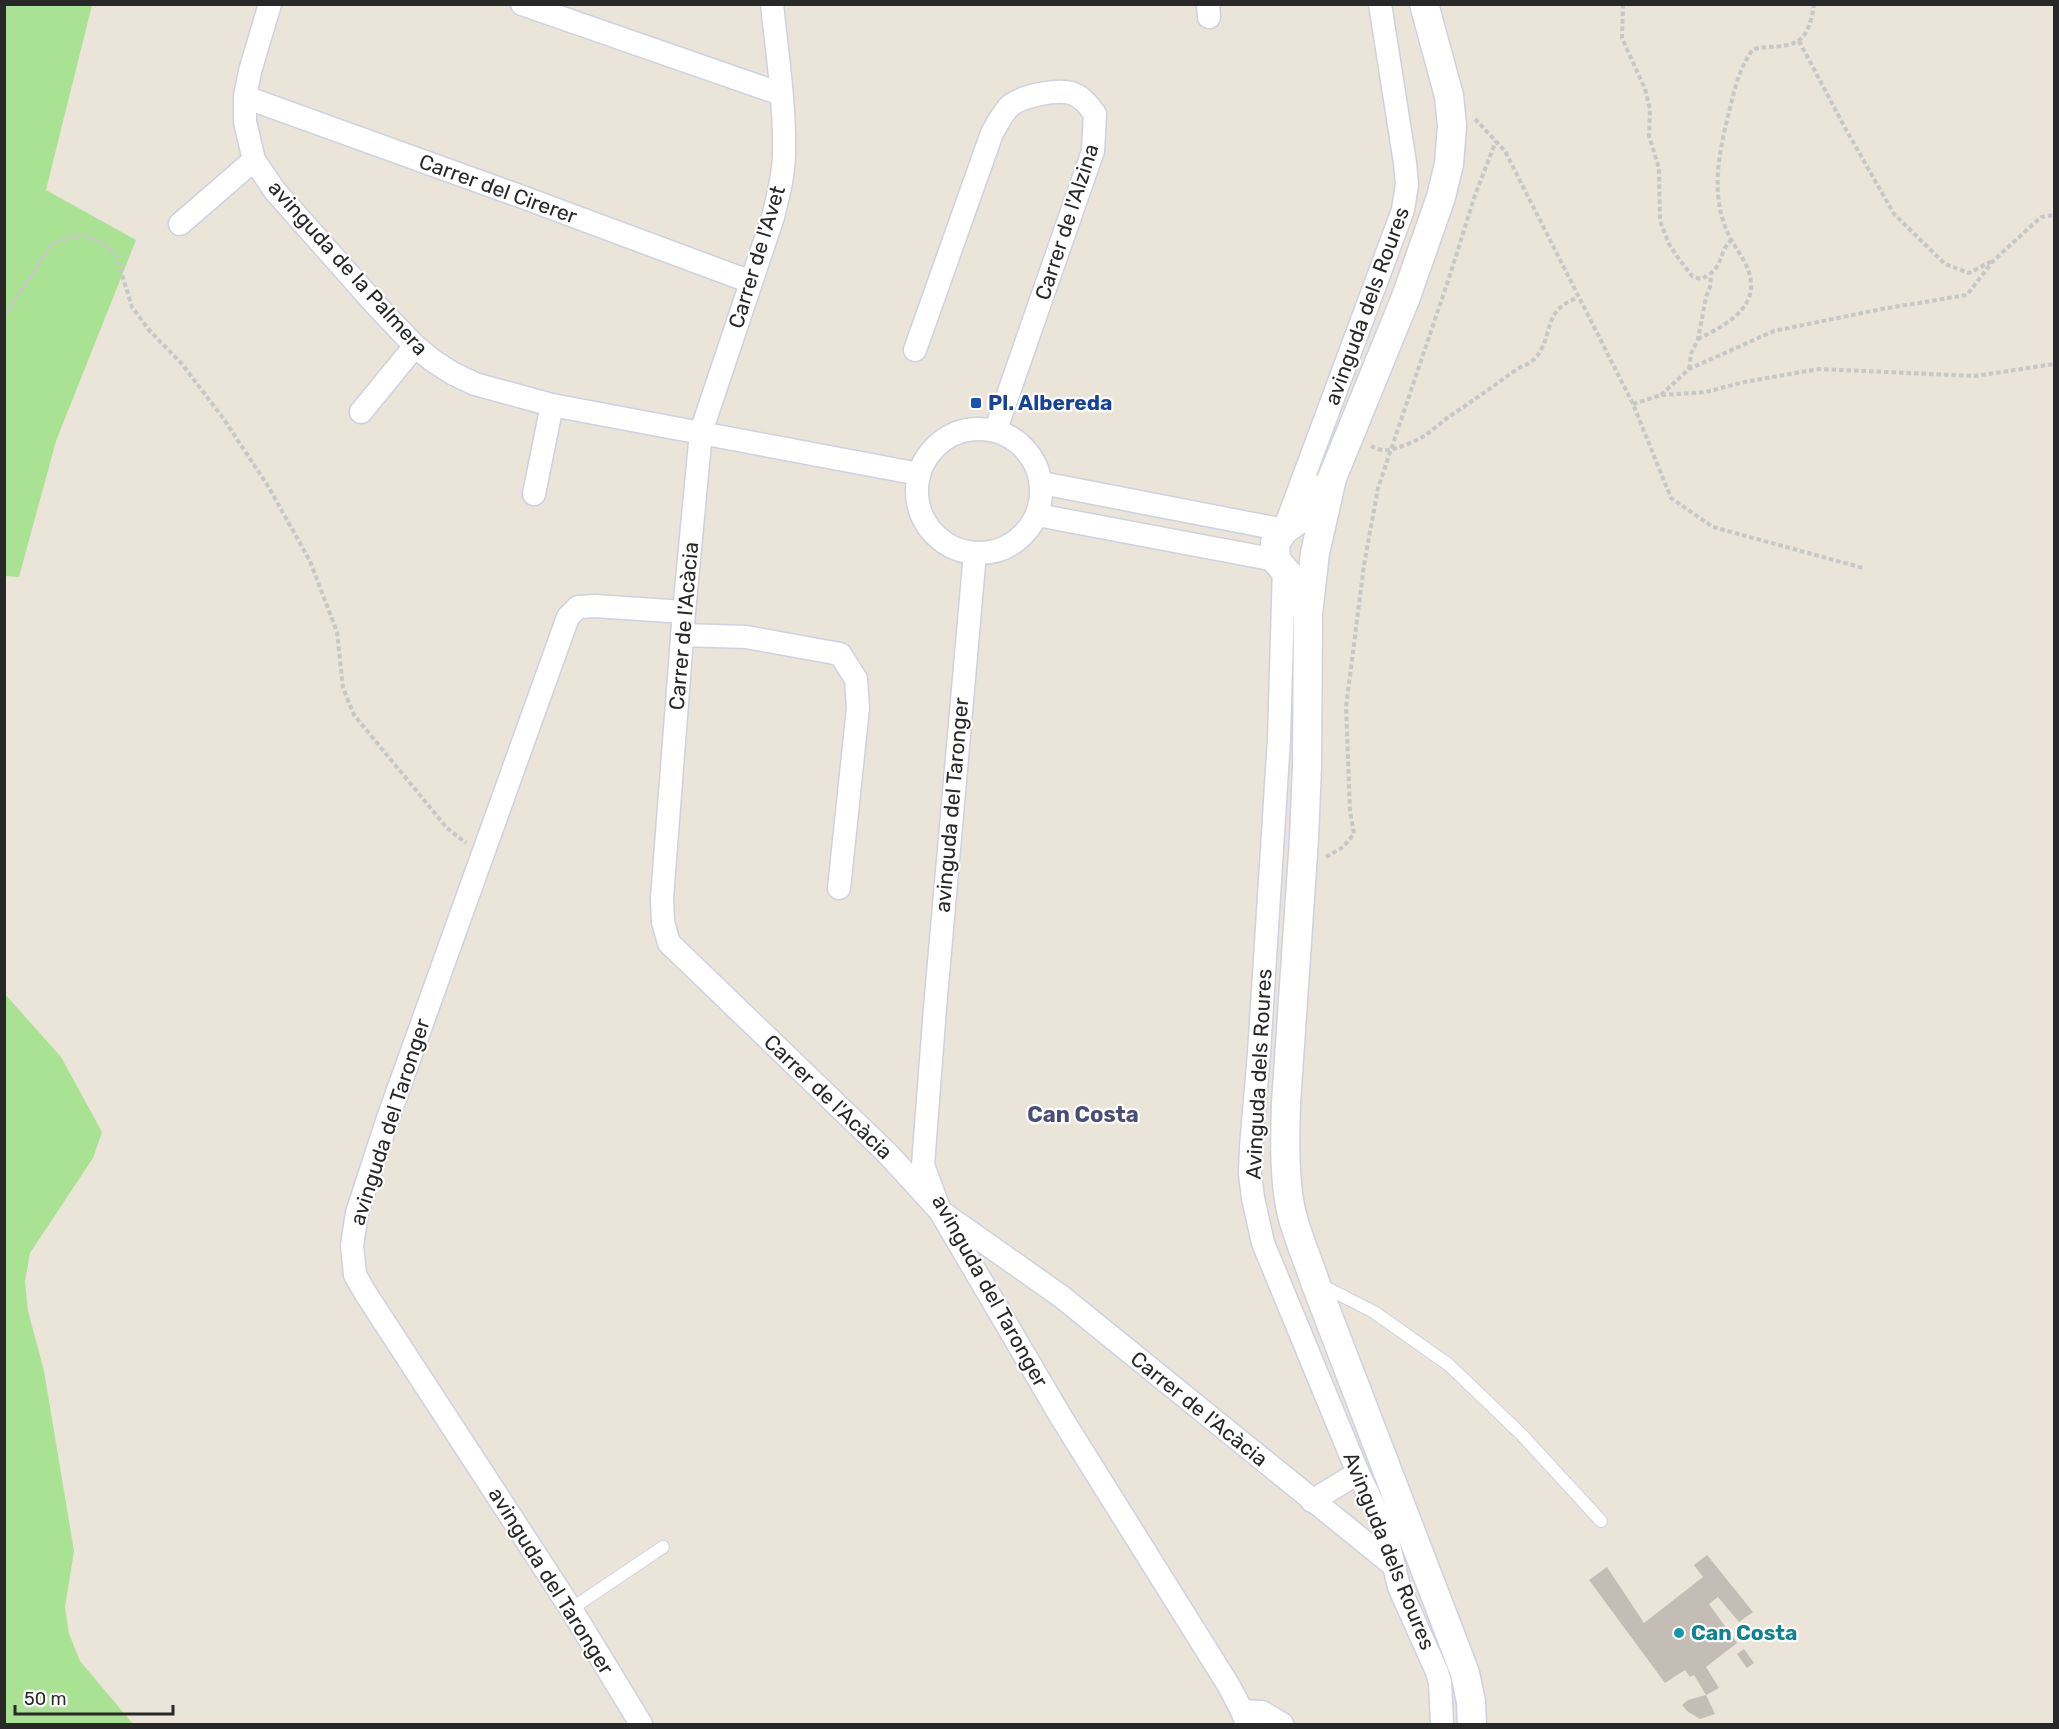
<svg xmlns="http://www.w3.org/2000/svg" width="2059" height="1729" viewBox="0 0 2059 1729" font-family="Rubik,sans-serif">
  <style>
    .green { fill: #aae294 }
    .building { fill: #c3bdb6 }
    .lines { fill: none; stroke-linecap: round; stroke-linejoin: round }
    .service-casing { stroke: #ced1e1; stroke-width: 14 }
    .minor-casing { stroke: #ced1e1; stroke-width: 25 }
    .tertiary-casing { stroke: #ced1e1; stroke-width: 31 }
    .path { stroke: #c7c7c7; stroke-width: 4; stroke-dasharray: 4.5 3; stroke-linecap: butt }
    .service { stroke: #fff; stroke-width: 12 }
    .minor { stroke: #fff; stroke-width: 22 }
    .tertiary { stroke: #fff; stroke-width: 28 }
    .transit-dot { fill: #1a4fb4; stroke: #fff; stroke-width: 2 }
    .culture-dot { fill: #0f9aa8; stroke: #fff; stroke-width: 2 }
    .labels { text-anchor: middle; stroke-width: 4.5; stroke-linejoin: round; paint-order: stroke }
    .street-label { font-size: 21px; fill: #282828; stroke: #fff }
    .transit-label { font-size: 21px; font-weight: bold; fill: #164399; stroke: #fff; text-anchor: start }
    .culture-label { font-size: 21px; font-weight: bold; fill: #0d838f; stroke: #fff; text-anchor: start }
    .neighbourhood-label { font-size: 22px; font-weight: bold; fill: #484e78; stroke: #fff }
  </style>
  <rect width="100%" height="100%" fill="#eae4d9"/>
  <!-- green -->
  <g class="green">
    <polygon points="4,5 92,5 46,190 136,240 56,441 19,577 4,576"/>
    <polygon points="4,993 61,1057 102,1132 93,1158 30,1253 25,1281 28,1311 44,1371 74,1551 65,1607 69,1634 80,1661 133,1724 5,1724"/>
  </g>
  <!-- building -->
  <g class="building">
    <polygon points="1707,1555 1753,1612 1739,1622 1718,1597 1709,1604 1737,1643 1706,1667 1719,1688 1706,1695 1715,1714 1700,1719 1687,1711 1682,1705 1688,1700 1706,1695 1694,1675 1690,1677 1685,1670 1665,1683 1589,1580 1607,1567 1644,1623 1703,1577 1694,1565"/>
    <polygon points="1744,1649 1754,1663 1747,1668 1737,1654"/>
  </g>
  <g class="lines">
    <defs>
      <g id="service">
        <polyline points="1319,1284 1374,1312 1449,1365 1522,1435 1601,1521"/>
        <polyline points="571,1609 663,1547"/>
      </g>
      <g id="minor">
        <polyline points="270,4 250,71 245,97 245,122 254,160 275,191 376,305 415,346 432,360 452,373 475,384 552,405 919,474"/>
        <polyline points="522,4 781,94"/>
        <path d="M772,4C777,53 785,104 784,153C784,174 778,196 773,217L701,432L684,612L662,898L663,922L669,943L888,1154L940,1211L1062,1297L1393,1565"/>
        <polyline points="1208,4 1209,17"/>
        <polyline points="245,97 525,198 751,282"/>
        <polyline points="180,224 254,160"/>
        <path d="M915,350L992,133C997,124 1003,112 1011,105C1023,96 1056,89 1071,93C1082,96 1089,106 1095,114L1093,151L996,429"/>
        <polyline points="361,412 415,346"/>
        <circle cx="979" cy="491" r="62"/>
        <polyline points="1042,483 1284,530 1403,210 1407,184 1405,163 1380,4"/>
        <polyline points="534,494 552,405"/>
        <polyline points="1037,515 1276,560"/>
        <polyline points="975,553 935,1008 923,1165 940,1211 1061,1417 1229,1686 1242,1711 1247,1724"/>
        <polyline points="1284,567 1279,739 1259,1053 1251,1147 1250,1174 1253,1198 1263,1243 1358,1473 1378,1514 1388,1541 1399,1587 1437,1672 1440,1682 1442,1724"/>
        <polyline points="682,635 746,637 840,654 856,679 858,708 839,888"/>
        <polyline points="1312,1501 1358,1473"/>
        <polyline points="1242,1711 1262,1712 1282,1724"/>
        <polyline points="641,1724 571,1609 366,1294 355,1275 352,1245 357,1213 388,1118 568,617 578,607 595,606 684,612"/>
      </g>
      <g id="tertiary">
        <path d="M1424,4L1449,96L1452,126L1449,164L1441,197L1406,297L1332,478L1315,553L1308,614L1307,766L1304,839L1286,1103C1285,1137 1284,1173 1290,1206C1295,1232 1307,1257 1315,1282L1465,1673L1471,1702L1472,1724"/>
        <polyline points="1307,612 1291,578 1276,560 1275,543 1284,530 1305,515 1325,487"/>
      </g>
    </defs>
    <!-- service casing -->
    <use href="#service" class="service-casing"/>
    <!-- minor casing -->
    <use href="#minor" class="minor-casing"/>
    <!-- tertiary casing -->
    <use href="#tertiary" class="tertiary-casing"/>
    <!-- path -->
    <g class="path">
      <path d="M1623,4L1622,38L1645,89L1650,109L1649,136L1659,168L1660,221L1669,244L1679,259L1692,276L1701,279C1726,267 1716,255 1732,239"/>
      <polyline points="1799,41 1844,126 1894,214 1945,264 1969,273 1992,261"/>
      <polyline points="1475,119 1505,151 1633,404 1671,498 1713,527 1863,568"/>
      <polyline points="4,317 51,245 69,237 87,236 105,245 116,255 132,307 149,330 182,364 223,418 268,486 310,561 337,632 343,688 354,715 447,828 466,843"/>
      <path d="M1698,339C1720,328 1753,312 1751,283C1750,263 1733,247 1726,229C1710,189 1720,148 1730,108C1735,87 1740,67 1753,49C1790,43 1807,53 1814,4"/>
      <polyline points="1689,369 1691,354 1698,339 1706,297 1710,287 1711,274"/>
      <polyline points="1661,395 1689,369 1774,331 1882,309 1967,295 1993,261 2041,217 2054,215"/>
      <polyline points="1633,404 1661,395 1706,392 1744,382 1819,369 1975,376 2054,364"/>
      <path d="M1371,446C1376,449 1383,451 1389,450C1397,449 1421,439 1427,434C1437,427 1446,418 1456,412C1477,398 1496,384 1516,370C1521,366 1528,365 1532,361C1556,340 1539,310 1578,298"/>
      <polyline points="1326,857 1343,847 1354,834 1350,811 1346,707 1364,565 1378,488 1450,275 1475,195 1496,141"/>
    </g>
    <!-- service -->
    <use href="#service" class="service"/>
    <!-- minor -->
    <use href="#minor" class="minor"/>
    <!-- tertiary -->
    <use href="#tertiary" class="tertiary"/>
  </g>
  <!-- markers -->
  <rect class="transit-dot" x="970" y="397" width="12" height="12" rx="3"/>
  <circle class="culture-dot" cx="1679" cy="1633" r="6"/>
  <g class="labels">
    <!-- street labels -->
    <g class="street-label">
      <text transform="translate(498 189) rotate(20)" y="7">Carrer del Cirerer</text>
      <text transform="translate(1067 222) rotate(-72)" y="7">Carrer de l'Alzina</text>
      <text transform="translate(757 257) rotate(-73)" y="7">Carrer de l'Avet</text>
      <text transform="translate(348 268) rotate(48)" y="7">avinguda de la Palmera</text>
      <text transform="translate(1367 306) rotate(-70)" y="7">avinguda dels Roures</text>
      <text transform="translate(684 626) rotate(-85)" y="7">Carrer de l'Acàcia</text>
      <text transform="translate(952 805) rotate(-85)" y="7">avinguda del Taronger</text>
      <text transform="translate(1259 1074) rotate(-87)" y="7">Avinguda dels Roures</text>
      <text transform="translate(828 1097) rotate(44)" y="7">Carrer de l'Acàcia</text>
      <text transform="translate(390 1122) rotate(-72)" y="7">avinguda del Taronger</text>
      <text transform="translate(990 1291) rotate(61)" y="7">avinguda del Taronger</text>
      <text transform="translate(1199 1409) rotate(39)" y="7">Carrer de l'Acàcia</text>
      <text transform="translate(1389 1551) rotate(68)" y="7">Avinguda dels Roures</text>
      <text transform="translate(551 1581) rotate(58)" y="7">avinguda del Taronger</text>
    </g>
    <!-- transit labels -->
    <g class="transit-label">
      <text x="988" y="410">Pl. Albereda</text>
    </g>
    <!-- culture labels -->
    <g class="culture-label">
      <text x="1691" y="1640">Can Costa</text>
    </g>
    <!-- neighbourhood labels -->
    <g class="neighbourhood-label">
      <text x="1083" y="1122">Can Costa</text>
    </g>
  </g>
  <!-- border -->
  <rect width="2059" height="1729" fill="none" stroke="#282828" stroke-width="12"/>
  <!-- scale -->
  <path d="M15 1705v9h158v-9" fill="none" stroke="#282828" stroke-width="3"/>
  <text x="24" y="1705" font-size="18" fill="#282828" stroke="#ffffff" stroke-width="4.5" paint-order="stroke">50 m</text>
</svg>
